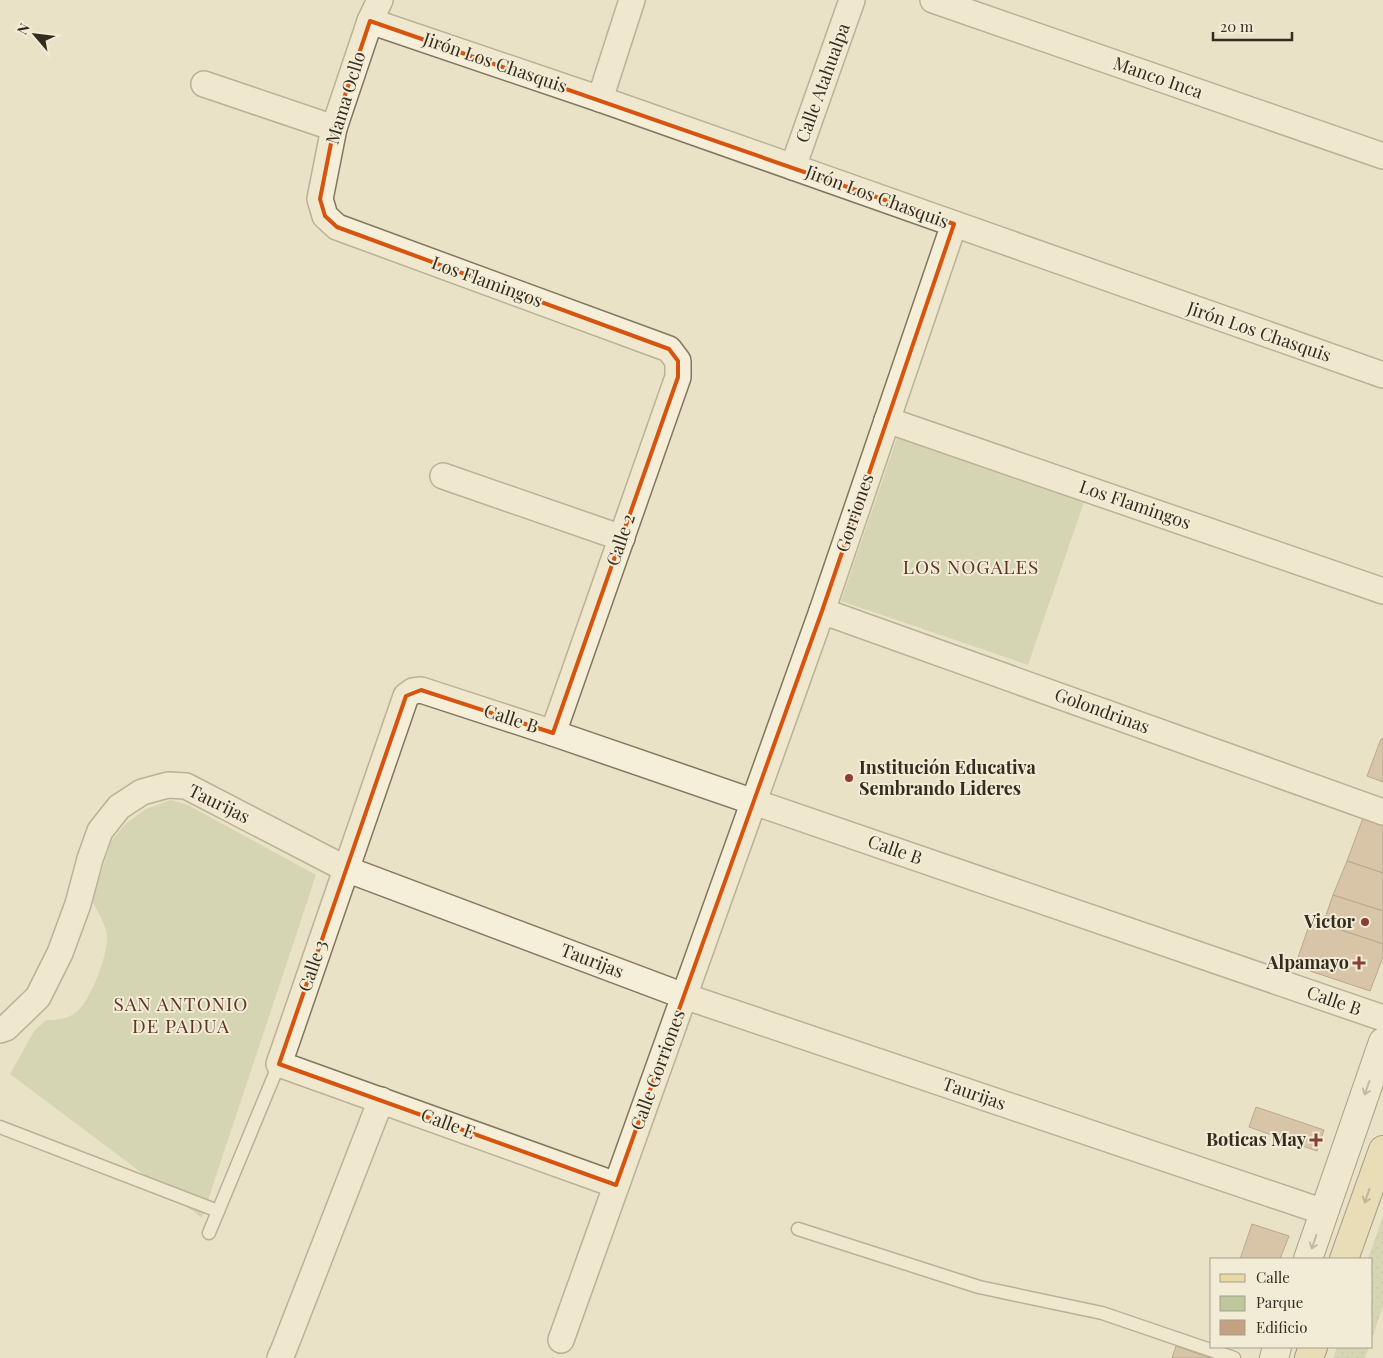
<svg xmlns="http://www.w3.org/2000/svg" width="1383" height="1358" viewBox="0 0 1383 1358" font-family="'Playfair Display',serif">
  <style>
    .grass { fill: url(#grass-dots) }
    .green { fill: #bec69c }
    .building { fill: #c3a281; stroke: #7f6247 }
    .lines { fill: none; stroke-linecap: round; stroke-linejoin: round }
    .service-casing { stroke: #83755e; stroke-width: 15 }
    .minor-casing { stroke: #83755e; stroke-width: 28 }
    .secondary-casing { stroke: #655642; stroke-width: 30 }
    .primary-casing { stroke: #514332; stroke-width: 30 }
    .service { stroke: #f5efd9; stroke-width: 12 }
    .minor { stroke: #f5efd9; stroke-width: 25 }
    .secondary { stroke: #f5efd9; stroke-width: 28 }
    .primary { stroke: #e8d8a4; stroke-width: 28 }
    .oneway { stroke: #958e7c }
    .oneway2 { stroke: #8e8262 }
    .marked { fill: none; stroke: #d6540e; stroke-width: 4; stroke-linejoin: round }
    .poi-dot { fill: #8b3c35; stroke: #f2ecd6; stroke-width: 2 }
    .labels { text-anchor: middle; stroke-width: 4; stroke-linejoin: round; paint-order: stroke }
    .street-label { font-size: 18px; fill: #352c20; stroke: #f2ecd6 }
    .poi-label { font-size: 18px; font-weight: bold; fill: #352c20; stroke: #f2ecd6; text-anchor: end }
    .neighbourhood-label { font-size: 19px; letter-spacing: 1px; fill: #5d3525; stroke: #f2ecd6 }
  </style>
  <defs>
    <pattern id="grass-dots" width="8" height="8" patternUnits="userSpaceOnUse" patternTransform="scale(1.25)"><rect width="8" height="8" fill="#bec69c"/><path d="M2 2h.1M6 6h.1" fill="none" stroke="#a4aa86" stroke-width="1.8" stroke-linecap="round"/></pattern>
  </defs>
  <rect width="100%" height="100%" fill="#e9e2c7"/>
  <!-- grass -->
  <g class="grass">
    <polygon points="1383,1216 1383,1306 1372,1339 1372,1259 1368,1259"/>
    <polygon points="1337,1347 1369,1347 1365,1358 1333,1358"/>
  </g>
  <!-- green -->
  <g class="green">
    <polygon points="897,438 1084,502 1028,665 841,601"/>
    <path d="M171,800L188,805L316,875L202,1218L10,1074L34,1031L46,1020C57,1020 65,1020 75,1013C90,1003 108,955 107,937C107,926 97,910 92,901L111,842L124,825L146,809Z"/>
  </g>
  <!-- building -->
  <g class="building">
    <polygon points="1381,739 1383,739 1383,782 1367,776"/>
    <polygon points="1363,818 1383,825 1383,873 1347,861"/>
    <polygon points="1347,861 1383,873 1383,911 1333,895"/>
    <polygon points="1333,895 1383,911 1383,944 1323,924"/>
    <polygon points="1311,920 1383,944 1383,957 1370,991 1295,966"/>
    <polygon points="1256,1107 1324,1130 1317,1151 1249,1127"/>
    <polygon points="1252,1224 1289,1236 1280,1259 1240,1259"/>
    <polygon points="1176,1346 1210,1358 1172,1358"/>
  </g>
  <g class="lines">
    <defs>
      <g id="service">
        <polyline points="0,1127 218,1211"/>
        <polyline points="798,1229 979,1287 1102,1313 1234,1358"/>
        <polyline points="209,1233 279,1064"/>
      </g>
      <g id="minor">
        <polyline points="380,0 370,21 334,128 320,199 325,216 337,227 669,349 678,361 678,377 553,733"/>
        <polyline points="933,0 1383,156"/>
        <polyline points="370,21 600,99 1383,375"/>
        <polyline points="204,84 334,128"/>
        <polyline points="600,99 632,0"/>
        <polyline points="793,167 852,0"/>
        <polyline points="887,420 1383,591"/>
        <polyline points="443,476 622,538"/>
        <polyline points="822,611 1383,812"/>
        <polyline points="0,1030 6,1028 38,997 60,953 78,904 90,859 100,831 119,807 142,792 168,785 186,786 346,869 684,996 1324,1212"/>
        <polyline points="616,1185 279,1064 406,696 413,691 421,690 553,733 1383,1018"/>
        <polyline points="561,1340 822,611 954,224"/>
        <polyline points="280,1358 284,1349 381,1100"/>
      </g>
      <g id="secondary">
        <polyline points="1308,1259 1383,1042"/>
        <polyline points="1274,1358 1277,1347"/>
      </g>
      <g id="primary">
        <polyline points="1344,1259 1383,1150"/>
        <polyline points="1309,1358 1313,1347"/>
      </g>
    </defs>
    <!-- service casing -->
    <use href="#service" class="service-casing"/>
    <!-- minor casing -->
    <use href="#minor" class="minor-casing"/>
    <!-- secondary casing -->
    <use href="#secondary" class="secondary-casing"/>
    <!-- primary casing -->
    <use href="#primary" class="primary-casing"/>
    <!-- service -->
    <use href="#service" class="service"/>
    <!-- minor -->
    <use href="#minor" class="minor"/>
    <!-- secondary -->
    <use href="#secondary" class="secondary"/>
    <!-- primary -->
    <use href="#primary" class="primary"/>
  </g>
  <!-- one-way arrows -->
  <defs><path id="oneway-shaft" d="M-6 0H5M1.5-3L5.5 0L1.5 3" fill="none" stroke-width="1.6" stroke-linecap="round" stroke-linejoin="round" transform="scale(1.25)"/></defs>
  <g class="oneway">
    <use href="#oneway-shaft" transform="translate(1367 1088) rotate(109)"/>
    <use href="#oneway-shaft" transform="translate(1314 1242) rotate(109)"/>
  </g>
  <use class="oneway2" href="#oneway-shaft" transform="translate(1367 1196) rotate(109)"/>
  <!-- marked area -->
  <path d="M0 0H1383V1358H0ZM370,21L954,224L822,611L616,1185L279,1064L406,696L421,690L553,733L678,377V361L669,349L337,227L325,216L320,199L334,128Z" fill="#e9e2c7" fill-opacity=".55" fill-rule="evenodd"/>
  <path class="marked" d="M370,21L954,224L822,611L616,1185L279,1064L406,696L421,690L553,733L678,377V361L669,349L337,227L325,216L320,199L334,128Z"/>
  <!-- markers -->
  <g class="poi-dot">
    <circle cx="849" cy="778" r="5"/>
    <circle cx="1365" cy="922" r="5"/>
    <path d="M1356.5 955.5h5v5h5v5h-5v5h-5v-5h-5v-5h5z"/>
    <path d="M1313.5 1132.5h5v5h5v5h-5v5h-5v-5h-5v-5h5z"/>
  </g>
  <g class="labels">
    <!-- street labels -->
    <g class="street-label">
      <text transform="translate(495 63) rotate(19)" y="6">Jirón Los Chasquis</text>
      <text transform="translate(1158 78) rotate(19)" y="6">Manco Inca</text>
      <text transform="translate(823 83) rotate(-70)" y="6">Calle Atahualpa</text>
      <text transform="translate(346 98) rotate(-73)" y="6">Mama Ocllo</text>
      <text transform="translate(877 197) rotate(20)" y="6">Jirón Los Chasquis</text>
      <text transform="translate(487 282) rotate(20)" y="6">Los Flamingos</text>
      <text transform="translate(1259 332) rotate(19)" y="6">Jirón Los Chasquis</text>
      <text transform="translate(1135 505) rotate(19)" y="6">Los Flamingos</text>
      <text transform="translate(855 513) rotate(-71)" y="6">Gorriones</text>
      <text transform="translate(621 540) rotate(-71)" y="6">Calle 2</text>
      <text transform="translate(1102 711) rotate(20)" y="6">Golondrinas</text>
      <text transform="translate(511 719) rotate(18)" y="6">Calle B</text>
      <text transform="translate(219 804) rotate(26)" y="6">Taurijas</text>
      <text transform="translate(895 850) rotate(19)" y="6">Calle B</text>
      <text transform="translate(592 961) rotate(21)" y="6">Taurijas</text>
      <text transform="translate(313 966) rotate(-71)" y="6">Calle 3</text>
      <text transform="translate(1334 1001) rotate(19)" y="6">Calle B</text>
      <text transform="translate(658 1070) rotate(-70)" y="6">Calle Gorriones</text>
      <text transform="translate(974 1094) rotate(19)" y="6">Taurijas</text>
      <text transform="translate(448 1124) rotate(20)" y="6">Calle E</text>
    </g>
    <!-- poi labels -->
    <g class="poi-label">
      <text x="859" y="774" text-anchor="start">Institución Educativa<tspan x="859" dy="21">Sembrando Lideres</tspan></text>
      <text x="1355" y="928">Victor</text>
      <text x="1349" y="969">Alpamayo</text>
      <text x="1306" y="1146">Boticas May</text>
    </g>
    <!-- neighbourhood labels -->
    <g class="neighbourhood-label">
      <text x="971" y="574">LOS NOGALES</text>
      <text x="181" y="1011">SAN ANTONIO<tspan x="181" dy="22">DE PADUA</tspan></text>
    </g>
  </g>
  <!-- legend -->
  <rect x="1210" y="1258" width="162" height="90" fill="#f2ecd6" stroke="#a69f8d"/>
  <rect x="1220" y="1274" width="25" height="8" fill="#e8d8a4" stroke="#a69f8d"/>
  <text x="1256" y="1283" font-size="15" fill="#352c20">Calle</text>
  <rect x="1220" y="1296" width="25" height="15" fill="#bec69c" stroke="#a69f8d"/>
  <text x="1256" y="1308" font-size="15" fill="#352c20">Parque</text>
  <rect x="1220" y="1320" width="25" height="15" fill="#c3a281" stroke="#a69f8d"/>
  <text x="1256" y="1333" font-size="15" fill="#352c20">Edificio</text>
  <!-- north arrow -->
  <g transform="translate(35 35) rotate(298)" stroke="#f2ecd6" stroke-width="4" paint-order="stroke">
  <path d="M0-4L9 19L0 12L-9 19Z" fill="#352c20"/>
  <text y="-8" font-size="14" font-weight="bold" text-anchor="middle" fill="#352c20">N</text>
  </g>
  <!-- scale -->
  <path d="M1213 32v8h79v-8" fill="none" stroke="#352c20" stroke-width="2.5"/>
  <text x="1220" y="32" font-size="15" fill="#352c20" stroke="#f2ecd6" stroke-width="4" paint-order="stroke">20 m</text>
</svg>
